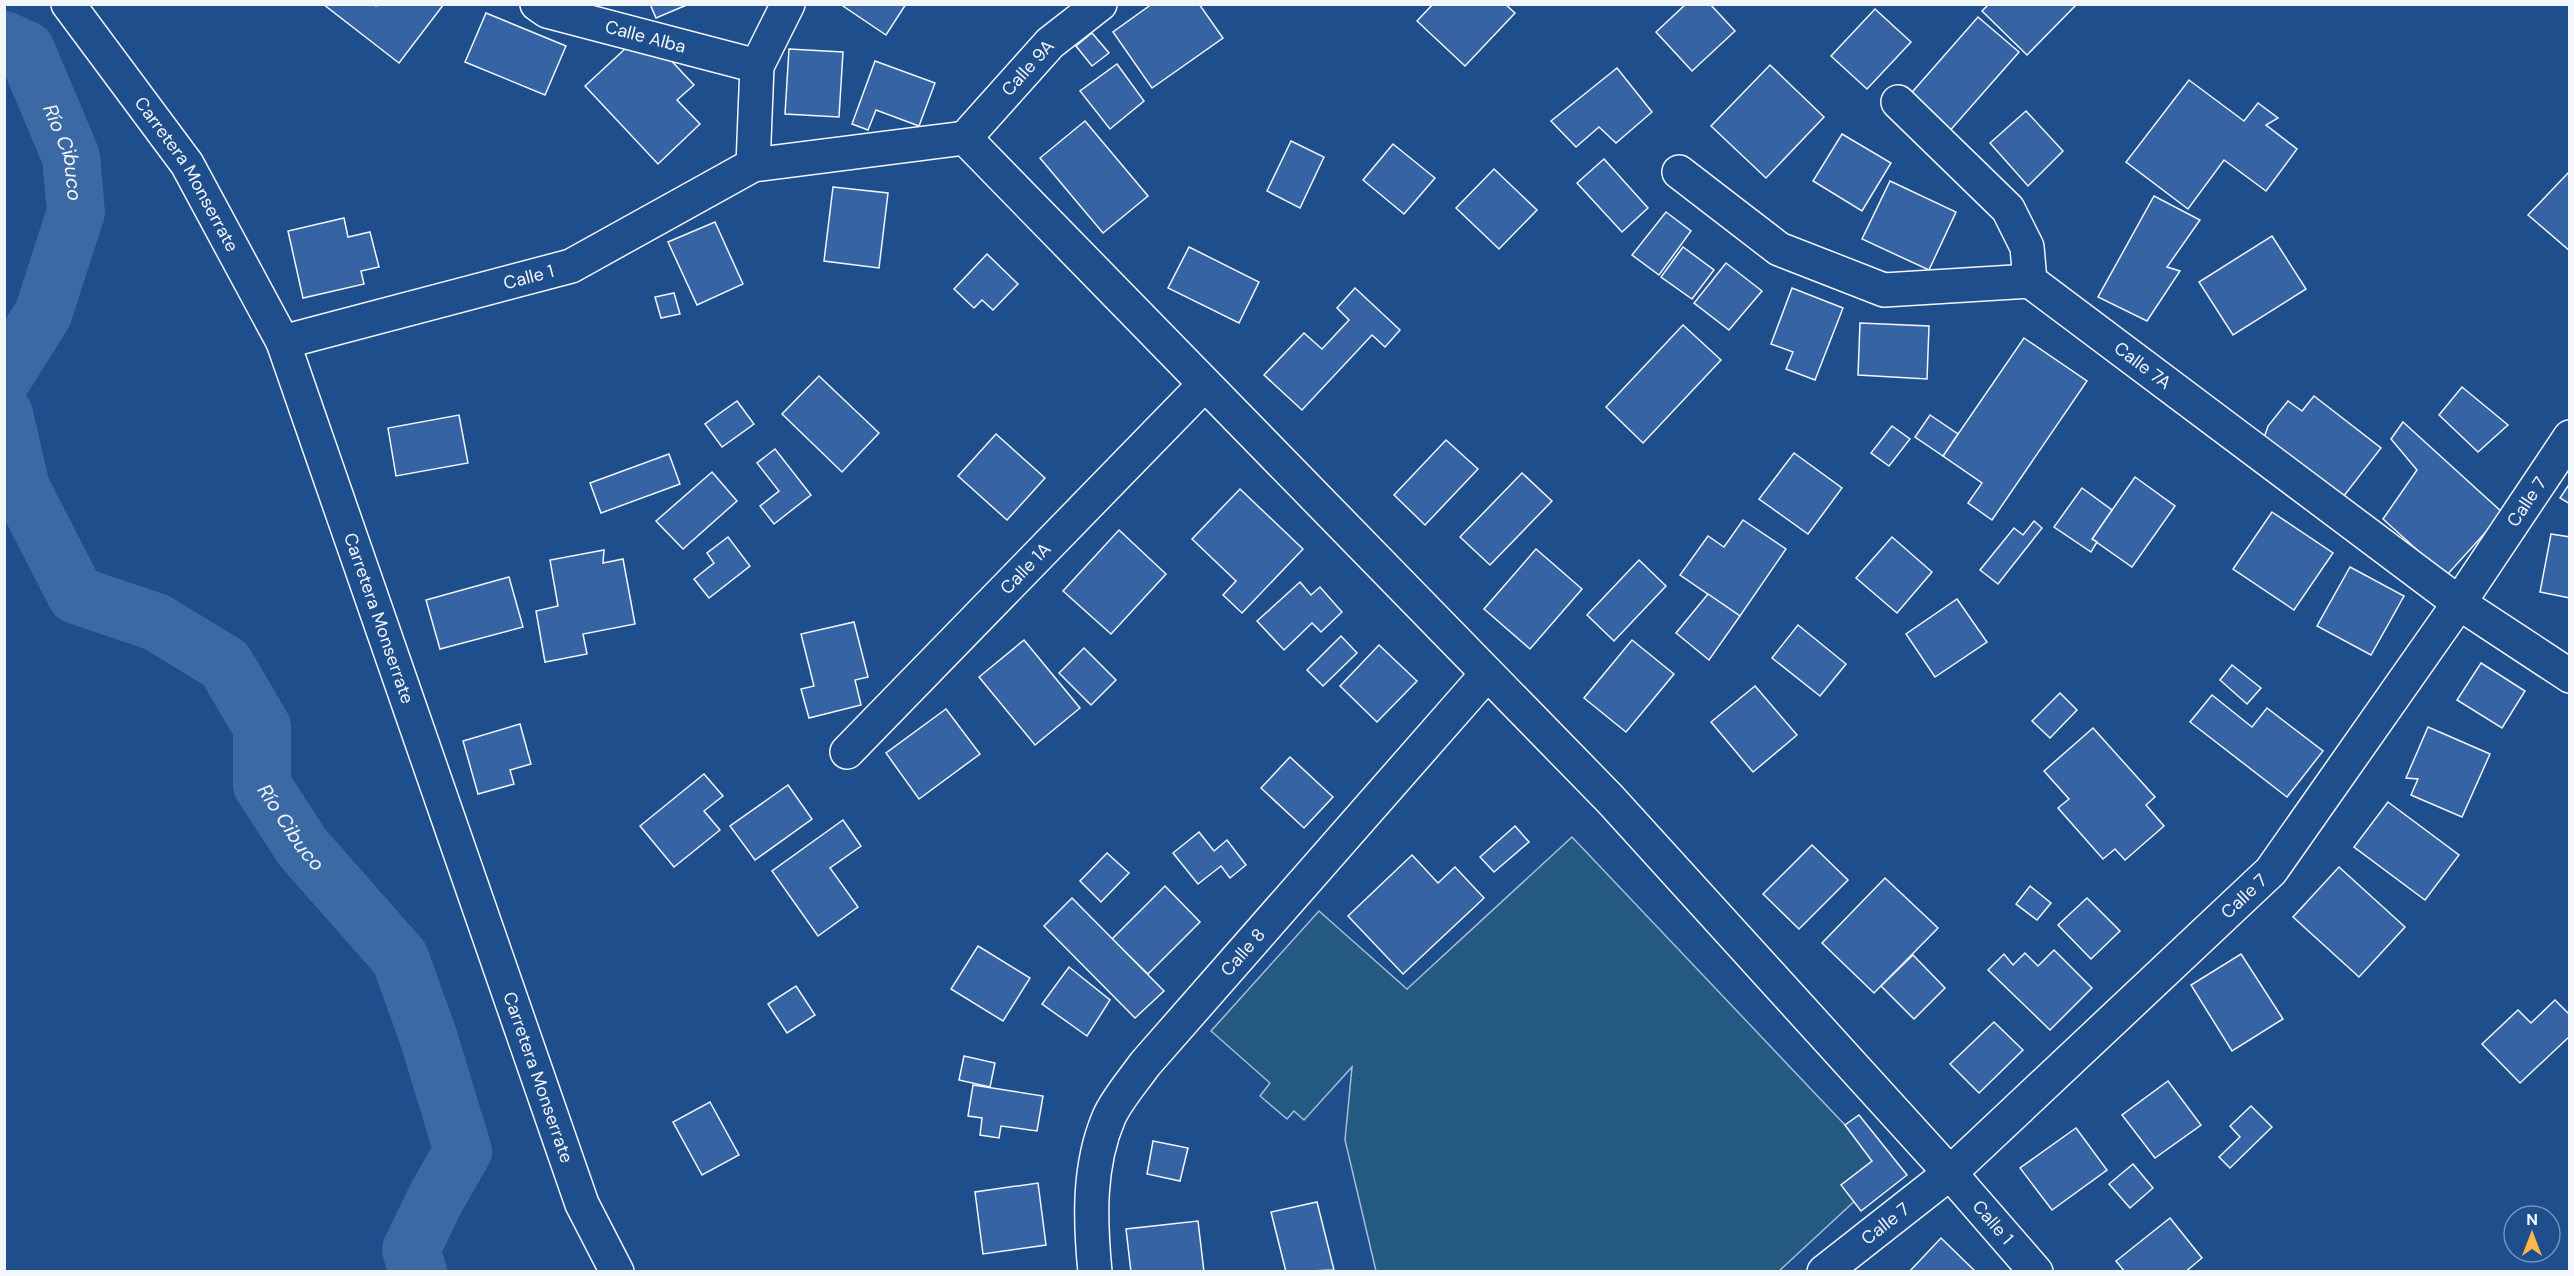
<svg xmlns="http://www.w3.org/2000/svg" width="2574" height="1276" viewBox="0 0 2574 1276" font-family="'DM Sans',sans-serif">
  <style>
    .green { fill: #245a82; stroke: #a8bbd7; stroke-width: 1.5 }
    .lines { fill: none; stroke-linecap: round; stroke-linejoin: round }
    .river { stroke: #3b69a3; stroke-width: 58 }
    .building { fill: #3563a3; stroke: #f2f6ff; stroke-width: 1.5 }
    .minor-casing { stroke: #f2f6ff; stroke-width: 36 }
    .minor { stroke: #1f4e8c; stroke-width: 33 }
    .labels { text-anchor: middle; stroke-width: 4.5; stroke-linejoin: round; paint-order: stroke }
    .street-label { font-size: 18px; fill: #f2f6ff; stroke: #1f4e8c }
    .water-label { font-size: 20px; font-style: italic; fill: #f2f6ff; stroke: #1f4e8c }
  </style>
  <rect width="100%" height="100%" fill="#1f4e8c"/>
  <!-- green -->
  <polygon class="green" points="1572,837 1845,1125 1872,1161 1886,1172 1779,1271 1376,1271 1345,1140 1352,1067 1304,1120 1294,1111 1287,1119 1260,1096 1270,1083 1211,1031 1319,911 1407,989"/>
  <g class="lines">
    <!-- river -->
    <g class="river">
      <path id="s1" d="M4,40L26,50L71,157L76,212L43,314L4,376"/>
      <path id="s2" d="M4,414L21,488L76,595L156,622L225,664L262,727V785L303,848L400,958L428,1036L463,1151L436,1198L411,1250L418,1272"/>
    </g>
  </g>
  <!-- building -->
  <g class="building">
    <polygon points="323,4 373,4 376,6 377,4 444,4 399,63"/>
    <polygon points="650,4 689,4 656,18"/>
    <polygon points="840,4 906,4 886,35"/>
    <polygon points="1152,4 1199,4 1223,38 1152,88 1113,32"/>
    <polygon points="1433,4 1505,4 1515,13 1465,66 1417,21"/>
    <polygon points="1686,4 1710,4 1735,31 1692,71 1656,32"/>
    <polygon points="1989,4 2077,4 2027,55 1982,11"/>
    <polygon points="1875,9 1911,42 1867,89 1831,56"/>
    <polygon points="486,13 566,46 545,95 465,62"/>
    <polygon points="1978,17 2019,52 1947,134 1907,98"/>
    <polygon points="1092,33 1109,53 1092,66 1076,46"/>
    <polygon points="626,48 664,53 694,85 677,100 700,124 658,164 585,86"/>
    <polygon points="789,49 843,52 839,117 785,114"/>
    <polygon points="875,61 935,83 919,126 876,110 868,130 852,124"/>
    <polygon points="1117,64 1144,101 1110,129 1080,91"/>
    <polygon points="1770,65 1824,117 1766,178 1711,126"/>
    <polygon points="1617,68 1652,112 1616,143 1599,127 1576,147 1551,121"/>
    <polygon points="2189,80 2244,121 2258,103 2278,118 2266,125 2297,149 2266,191 2224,160 2188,209 2126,162"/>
    <polygon points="2026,111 2063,151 2028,186 1990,143"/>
    <polygon points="1085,121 1148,196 1103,233 1040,158"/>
    <polygon points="1842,134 1891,163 1862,211 1813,181"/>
    <polygon points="1291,141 1324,157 1300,208 1267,191"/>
    <polygon points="1393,144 1435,178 1404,214 1363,180"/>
    <polygon points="1604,159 1648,208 1622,232 1577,183"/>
    <polygon points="1494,169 1537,210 1499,249 1456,208"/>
    <polygon points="2568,173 2570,175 2570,251 2528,215"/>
    <polygon points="1890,181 1956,212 1929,270 1862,239"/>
    <polygon points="833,187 888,193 879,268 824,261"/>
    <polygon points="2154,196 2200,220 2167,267 2180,271 2147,321 2098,297"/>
    <polygon points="1666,212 1691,231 1659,275 1632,255"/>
    <polygon points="344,218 348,237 370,232 379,267 361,271 364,284 303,298 288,231"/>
    <polygon points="715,222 743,284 697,305 668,242"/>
    <polygon points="2272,236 2306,289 2233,335 2199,282"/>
    <polygon points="1189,247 1259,282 1239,323 1168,288"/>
    <polygon points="1683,247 1714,270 1692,299 1661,277"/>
    <polygon points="987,254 1018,284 993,310 982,300 974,308 954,289"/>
    <polygon points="1726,263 1762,291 1729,330 1694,303"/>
    <polygon points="1355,288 1400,330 1385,347 1372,335 1302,410 1264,375 1304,333 1322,349 1349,320 1337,308"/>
    <polygon points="1792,288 1843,308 1815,380 1786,369 1793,352 1771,344"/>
    <polygon points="674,293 680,314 661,318 655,297"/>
    <polygon points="1860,323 1929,326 1927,379 1858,375"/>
    <polygon points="1683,325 1721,360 1643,443 1606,407"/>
    <polygon points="2024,338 2087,381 1992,520 1968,503 1982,483 1943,456"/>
    <polygon points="819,376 879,433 842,472 782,414"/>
    <polygon points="2462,387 2508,425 2478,452 2439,415"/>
    <polygon points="2314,396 2381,448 2340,501 2263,441 2268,426 2288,401 2302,411"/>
    <polygon points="737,401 754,424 722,447 705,424"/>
    <polygon points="459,415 468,463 396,476 388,428"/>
    <polygon points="1930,415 1958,434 1943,456 1915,437"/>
    <polygon points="2403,422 2503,513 2446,576 2383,519 2417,470 2391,439"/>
    <polygon points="1892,426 1910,439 1889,466 1871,453"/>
    <polygon points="996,434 1045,478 1007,520 958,476"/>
    <polygon points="1446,440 1478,469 1425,525 1394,495"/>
    <polygon points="775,449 811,495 774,524 760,506 779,491 757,463"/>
    <polygon points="1794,453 1842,488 1808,534 1759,499"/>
    <polygon points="669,454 680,484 601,513 590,483"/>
    <polygon points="712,472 737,501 683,549 656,521"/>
    <polygon points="1522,473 1552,501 1490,565 1460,537"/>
    <polygon points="2135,477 2175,506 2132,567 2092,539"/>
    <polygon points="2570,483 2570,504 2560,498"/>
    <polygon points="2082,488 2112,510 2092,539 2097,542 2091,552 2054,527"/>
    <polygon points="1240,489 1303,549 1242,613 1223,595 1236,581 1192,539"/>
    <polygon points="2272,512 2333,553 2294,610 2233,569"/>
    <polygon points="1743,520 1786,549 1740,616 1680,575 1708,536 1724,547"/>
    <polygon points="2034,521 2042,528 1998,584 1980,570 2014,528 2023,535"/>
    <polygon points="1119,530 1166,574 1111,634 1063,591"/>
    <polygon points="2551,534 2570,537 2570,598 2540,592"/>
    <polygon points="728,537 750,566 709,598 694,579 714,563 707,553"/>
    <polygon points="1892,537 1932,572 1897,613 1856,578"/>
    <polygon points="1536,549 1582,589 1530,649 1484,609"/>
    <polygon points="604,550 603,563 623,559 635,624 583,634 587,654 545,662 536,611 558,606 550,560"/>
    <polygon points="1639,560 1666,586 1614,641 1587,615"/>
    <polygon points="2350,567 2404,596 2371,655 2317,626"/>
    <polygon points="509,577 523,627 440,649 426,600"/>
    <polygon points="1300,582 1311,595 1320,587 1342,612 1321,632 1312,623 1284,650 1257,621"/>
    <polygon points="1708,594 1740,616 1709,660 1676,633"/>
    <polygon points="1957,599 1987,642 1935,677 1906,634"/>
    <polygon points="854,622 868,677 855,680 861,705 809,718 801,689 814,686 801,634"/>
    <polygon points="1798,625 1846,664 1820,696 1772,658"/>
    <polygon points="1341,636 1357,653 1323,686 1307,670"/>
    <polygon points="1024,640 1080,708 1035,745 979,677"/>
    <polygon points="1632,640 1674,674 1626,732 1584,698"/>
    <polygon points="1379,645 1417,681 1377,722 1340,686"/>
    <polygon points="1084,648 1116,680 1091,705 1059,673"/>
    <polygon points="2481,663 2525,691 2502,728 2457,700"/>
    <polygon points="2232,665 2261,688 2247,704 2220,680"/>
    <polygon points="1755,686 1797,735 1753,772 1711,722"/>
    <polygon points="2060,693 2077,710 2050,738 2032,721"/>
    <polygon points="2212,695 2252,727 2267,708 2323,751 2287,797 2190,722"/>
    <polygon points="946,709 980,754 919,799 886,753"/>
    <polygon points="520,724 531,764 510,770 514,784 478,794 463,741"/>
    <polygon points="2428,727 2490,754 2462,817 2411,795 2418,779 2406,778"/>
    <polygon points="2093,728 2155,797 2146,805 2164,826 2125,860 2115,849 2103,859 2058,808 2069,799 2044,771"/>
    <polygon points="1290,757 1333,797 1304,828 1261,788"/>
    <polygon points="704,774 723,796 704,811 720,830 674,867 640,826"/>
    <polygon points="788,785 812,819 755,860 730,826"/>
    <polygon points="2388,802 2459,855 2425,900 2354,847"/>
    <polygon points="843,820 861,846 830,868 858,907 818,936 772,871"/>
    <polygon points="1515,826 1529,842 1494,872 1480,857"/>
    <polygon points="1199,832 1214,851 1227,840 1246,865 1230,878 1221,866 1198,884 1173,853"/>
    <polygon points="1812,845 1848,880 1799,929 1763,894"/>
    <polygon points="1107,853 1129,873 1101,902 1080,881"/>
    <polygon points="1412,855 1438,883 1455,867 1484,898 1403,974 1348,916"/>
    <polygon points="2339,867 2405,927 2359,977 2293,917"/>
    <polygon points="1885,878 1938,928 1874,993 1822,943"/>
    <polygon points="1165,886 1200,922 1148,974 1112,939"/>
    <polygon points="2030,886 2051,903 2037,920 2016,904"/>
    <polygon points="1072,898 1164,991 1135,1018 1044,926"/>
    <polygon points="2087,898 2120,931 2091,959 2058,925"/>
    <polygon points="978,946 1030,978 1003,1021 951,989"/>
    <polygon points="2054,950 2092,988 2050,1030 1988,970 2004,954 2013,965 2025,953 2038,966"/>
    <polygon points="2241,954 2283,1019 2232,1051 2191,985"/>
    <polygon points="1913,955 1945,988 1914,1019 1881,986"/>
    <polygon points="1069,967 1110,1000 1087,1036 1042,1004"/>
    <polygon points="796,986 815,1015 787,1033 768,1004"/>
    <polygon points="2555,1000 2570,1015 2570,1036 2520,1083 2482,1044 2518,1010 2531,1023"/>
    <polygon points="1994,1022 2023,1050 1979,1093 1950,1064"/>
    <polygon points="964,1056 995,1063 990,1087 959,1080"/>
    <polygon points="2168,1081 2201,1125 2155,1158 2122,1115"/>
    <polygon points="973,1085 1043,1096 1037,1131 1001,1126 999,1138 980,1135 982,1118 968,1116"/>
    <polygon points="710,1102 739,1155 702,1175 673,1122"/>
    <polygon points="2251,1106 2272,1127 2230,1168 2219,1157 2240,1137 2230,1126"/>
    <polygon points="1859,1115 1907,1175 1861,1211 1841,1185 1872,1161 1845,1125"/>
    <polygon points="2076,1128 2107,1170 2052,1210 2020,1168"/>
    <polygon points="1153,1141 1188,1148 1180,1181 1147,1174"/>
    <polygon points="2133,1164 2153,1188 2130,1208 2109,1184"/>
    <polygon points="1038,1183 1046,1245 983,1254 975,1192"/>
    <polygon points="1317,1202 1334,1270 1286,1272 1271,1212"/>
    <polygon points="2170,1218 2202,1258 2185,1272 2125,1272 2116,1261"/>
    <polygon points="1198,1221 1204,1272 1131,1272 1126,1229"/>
    <polygon points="1941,1238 1976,1272 1909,1272"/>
  </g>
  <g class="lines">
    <defs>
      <g id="minor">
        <path id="s3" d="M68,4L187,164L283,342L582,1204L617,1272"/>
        <path id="s4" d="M537,4L547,11L757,66"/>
        <polyline points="1898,102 2008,209 2027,247 2030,281"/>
        <path id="s5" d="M965,138L1050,43L1100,4"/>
        <polyline points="753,165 757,66 788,4"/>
        <path id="s6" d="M1679,172L1779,249L1884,290L2030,281L2459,603L2570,676"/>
        <path id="s7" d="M283,342L571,266L753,165L965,138L1610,799L1950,1173L2036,1272"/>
        <path id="s8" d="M847,752L1204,385"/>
        <path id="s9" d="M1095,1272C1090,1220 1088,1166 1109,1117C1117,1099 1133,1081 1145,1064L1487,674"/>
        <path id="s10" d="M1824,1272L1950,1173L2271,871L2459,603L2570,437"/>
      </g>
    </defs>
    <!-- minor casing -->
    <use href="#minor" class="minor-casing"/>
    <!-- minor -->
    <use href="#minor" class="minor"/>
  </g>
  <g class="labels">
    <!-- street labels -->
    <g class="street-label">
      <text dy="6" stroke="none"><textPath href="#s4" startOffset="114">Calle Alba</textPath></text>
      <text dy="6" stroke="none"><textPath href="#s5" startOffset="94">Calle 9A</textPath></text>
      <text dy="6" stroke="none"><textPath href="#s3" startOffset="208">Carretera Monserrate</textPath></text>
      <text dy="6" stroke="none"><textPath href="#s7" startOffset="254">Calle 1</textPath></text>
      <text dy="6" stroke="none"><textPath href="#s6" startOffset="526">Calle 7A</textPath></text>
      <text dy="6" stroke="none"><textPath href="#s10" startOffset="1050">Calle 7</textPath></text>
      <text dy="6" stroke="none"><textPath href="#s8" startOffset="256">Calle 1A</textPath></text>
      <text dy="6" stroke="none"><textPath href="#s3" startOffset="694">Carretera Monserrate</textPath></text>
      <text dy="6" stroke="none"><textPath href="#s10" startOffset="564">Calle 7</textPath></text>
      <text dy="6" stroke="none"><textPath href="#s9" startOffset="370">Calle 8</textPath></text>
      <text dy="6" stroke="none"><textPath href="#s3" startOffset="1180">Carretera Monserrate</textPath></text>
      <text dy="6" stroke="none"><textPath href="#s7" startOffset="2214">Calle 1</textPath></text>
      <text dy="6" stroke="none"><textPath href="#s10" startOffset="78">Calle 7</textPath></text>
    </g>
    <!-- water labels -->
    <g class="water-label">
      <text dy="7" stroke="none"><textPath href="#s1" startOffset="134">Río Cibuco</textPath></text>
      <text dy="7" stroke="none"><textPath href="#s2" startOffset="544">Río Cibuco</textPath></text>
    </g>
  </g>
  <!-- border -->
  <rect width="2574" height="1276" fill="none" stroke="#f2f6ff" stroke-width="12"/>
  <!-- north arrow -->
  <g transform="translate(2532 1234)"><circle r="28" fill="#1f4e8c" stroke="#7391ba" stroke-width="1.5"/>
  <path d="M0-4.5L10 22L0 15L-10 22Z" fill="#ffb74d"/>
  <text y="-9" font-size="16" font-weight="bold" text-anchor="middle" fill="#f2f6ff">N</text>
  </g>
</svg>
